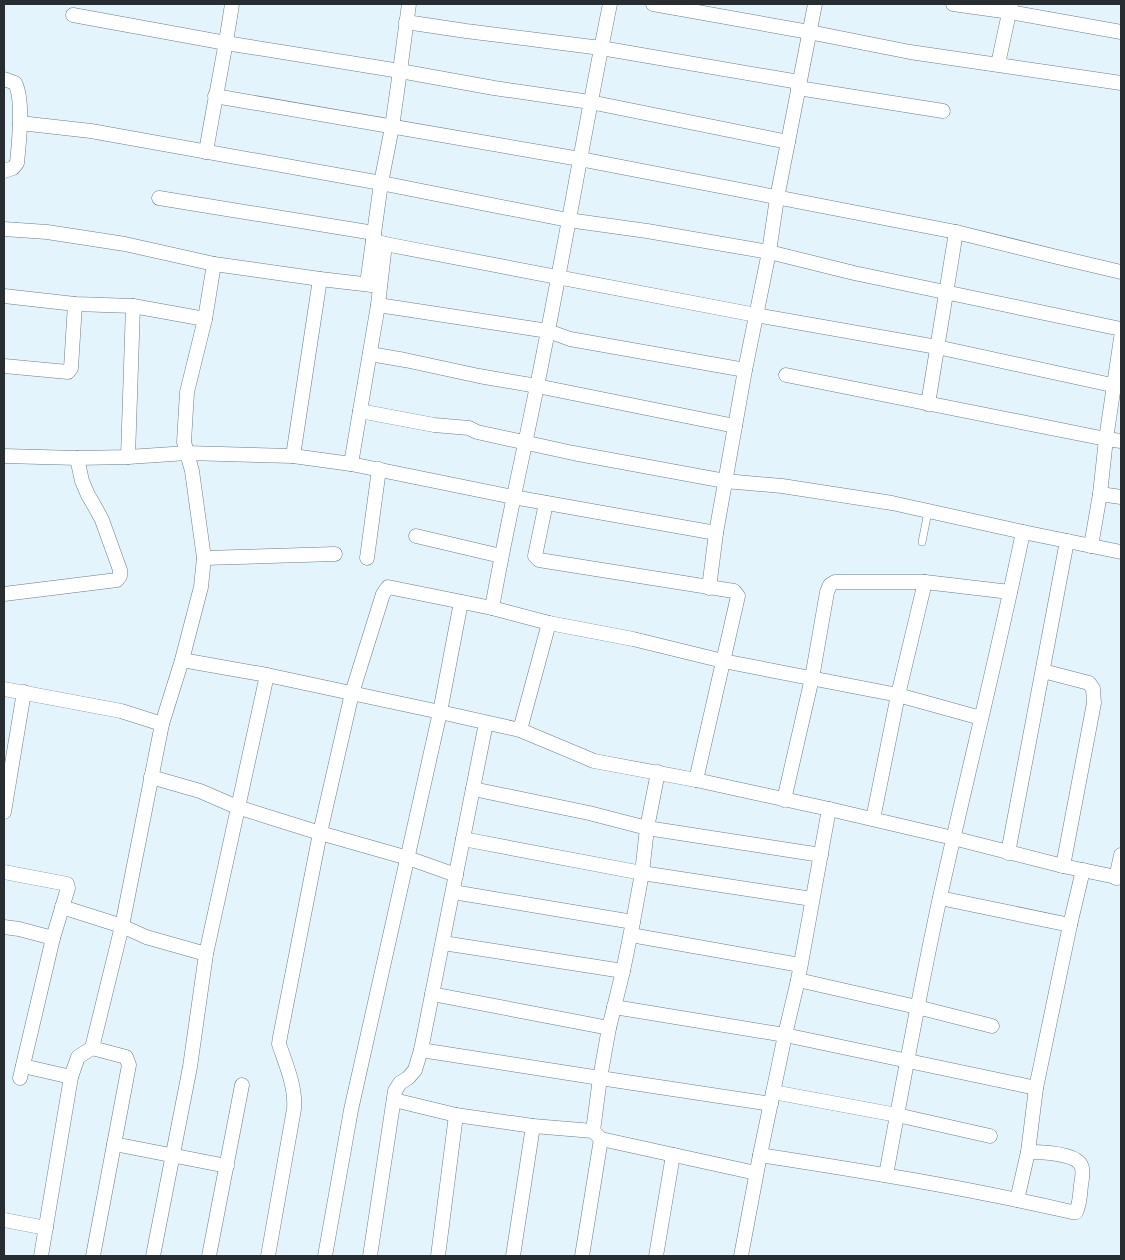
<svg xmlns="http://www.w3.org/2000/svg" width="1125" height="1260" viewBox="0 0 1125 1260" font-family="'Space Grotesk',sans-serif">
  <style>
    .lines { fill: none; stroke-linecap: round; stroke-linejoin: round }
    .lane-casing { stroke: #6e7d83; stroke-width: 8 }
    .street-casing { stroke: #6e7d83; stroke-width: 15 }
    .lane { stroke: #fff; stroke-width: 7 }
    .street { stroke: #fff; stroke-width: 14 }
  </style>
  <rect width="100%" height="100%" fill="#e4f4fc"/>
  <g class="lines">
    <defs>
      <polyline id="lane" points="922,542 928,512"/>
      <g id="street">
        <polyline points="653,4 809,32 910,52 1121,83"/>
        <polyline points="953,4 1010,12 1121,32"/>
        <polyline points="73,15 226,43 400,71 494,88 590,102 788,142"/>
        <polyline points="406,22 466,31 601,48 799,82"/>
        <polyline points="998,64 1011,4"/>
        <path d="M4,79L15,83C24,100 19,143 17,163L13,168L4,171"/>
        <polyline points="798,88 943,111"/>
        <polyline points="215,96 580,159 956,232 1053,256 1121,272"/>
        <polyline points="20,123 91,131 381,183 568,220 647,231 769,252 854,273 1121,329"/>
        <path d="M206,152C214,103 225,53 232,4"/>
        <polyline points="159,198 374,233"/>
        <polyline points="4,229 47,232 125,244 214,264 320,279 380,286"/>
        <polyline points="373,240 385,244 756,315 937,347 1121,387"/>
        <polyline points="367,284 381,183 392,127 400,71 409,4"/>
        <polyline points="4,296 75,304 133,306 205,319"/>
        <polyline points="378,305 548,331 570,339 745,370"/>
        <polyline points="370,354 405,360 479,376 537,386 735,426"/>
        <polyline points="4,366 68,372 71,368 75,304"/>
        <polyline points="786,375 1106,439 1121,441"/>
        <polyline points="928,404 956,232"/>
        <polyline points="360,411 434,425 469,428 477,432 573,453 725,481 782,486 892,503 1023,532 1121,552"/>
        <polyline points="4,456 77,458 128,457 187,453 293,456 351,464 513,497 716,533"/>
        <polyline points="293,456 320,279"/>
        <polyline points="128,457 133,306"/>
        <polyline points="351,464 378,305 385,244"/>
        <polyline points="1100,494 1121,497"/>
        <polyline points="546,503 535,556 539,560 734,591 738,596 696,780"/>
        <polyline points="416,536 501,556"/>
        <polyline points="1091,546 1100,494 1106,439 1121,338"/>
        <polyline points="204,558 335,554"/>
        <polyline points="367,558 379,469"/>
        <polyline points="709,588 716,533 745,370 769,252 777,198 815,4"/>
        <polyline points="4,594 117,580 120,576 120,570 102,520 95,507 88,495 82,481 77,458"/>
        <path d="M492,608C505,534 522,460 537,386C563,259 584,131 610,4"/>
        <polyline points="182,660 267,675 440,712 520,730 594,761 696,780 829,809 953,838 1063,866 1121,878"/>
        <polyline points="1043,671 1089,683 1093,689 1094,703 1063,866"/>
        <polyline points="4,689 121,711 162,724"/>
        <polyline points="520,730 549,623"/>
        <polyline points="151,777 200,791 237,807 320,833 408,858 456,875"/>
        <polyline points="473,789 589,813 647,828 821,855"/>
        <polyline points="784,800 812,678 827,592 830,585 835,582 925,582"/>
        <polyline points="4,812 24,692"/>
        <polyline points="873,819 898,695 925,582 1010,592"/>
        <polyline points="463,839 642,873 812,899"/>
        <polyline points="1008,853 1067,541"/>
        <polyline points="4,872 67,884 68,888 53,938 20,1078"/>
        <polyline points="1116,878 1121,855"/>
        <polyline points="453,892 633,922"/>
        <polyline points="940,898 1070,925"/>
        <polyline points="62,907 122,926 146,937 206,954"/>
        <polyline points="4,927 19,929 53,938"/>
        <polyline points="631,935 800,965"/>
        <polyline points="443,943 623,971"/>
        <polyline points="798,980 917,1007 992,1026"/>
        <polyline points="432,994 609,1028"/>
        <polyline points="614,1007 785,1035 1036,1088"/>
        <polyline points="92,1048 126,1057 129,1065 93,1256"/>
        <polyline points="421,1050 600,1078 771,1104"/>
        <polyline points="23,1066 71,1077"/>
        <polyline points="773,1092 897,1115 990,1136"/>
        <polyline points="394,1100 456,1115 533,1126 593,1131 601,1139 756,1173"/>
        <polyline points="593,1131 600,1078 609,1028 623,971 633,922 642,873 647,828 658,772"/>
        <polyline points="114,1144 227,1166"/>
        <path d="M760,1155C864,1171 968,1188 1072,1212H1076C1080,1204 1080,1194 1081,1185C1082,1179 1084,1171 1081,1165C1075,1153 1041,1152 1028,1152"/>
        <path d="M886,1175C903,1082 920,989 940,897C967,775 998,654 1023,532"/>
        <polyline points="1017,1200 1028,1152 1036,1088 1070,925 1083,870"/>
        <polyline points="4,1220 46,1228"/>
        <polyline points="41,1256 71,1077 78,1057 92,1048 122,926 162,724 182,660 201,587 204,558 192,471 184,442 187,392 205,319 214,264"/>
        <polyline points="153,1256 190,1067 206,954 267,675"/>
        <polyline points="209,1256 242,1085"/>
        <path d="M268,1256L294,1109C296,1087 286,1065 279,1044L280,1037L320,833L352,693L383,594L388,587L492,608L549,623L633,639L723,661L898,695L981,718"/>
        <polyline points="325,1256 351,1110 440,712 461,602"/>
        <polyline points="370,1256 395,1091 400,1083 408,1078 415,1070 421,1050 486,723"/>
        <polyline points="438,1256 456,1115"/>
        <polyline points="513,1256 533,1126"/>
        <polyline points="582,1256 601,1139"/>
        <polyline points="656,1256 673,1155"/>
        <polyline points="741,1256 760,1155 785,1035 798,980 829,809"/>
      </g>
    </defs>
    <!-- lane casing -->
    <use href="#lane" class="lane-casing"/>
    <!-- street casing -->
    <use href="#street" class="street-casing"/>
    <!-- lane -->
    <use href="#lane" class="lane"/>
    <!-- street -->
    <use href="#street" class="street"/>
  </g>
  <!-- border -->
  <rect width="1125" height="1260" fill="none" stroke="#272d30" stroke-width="10"/>
</svg>
